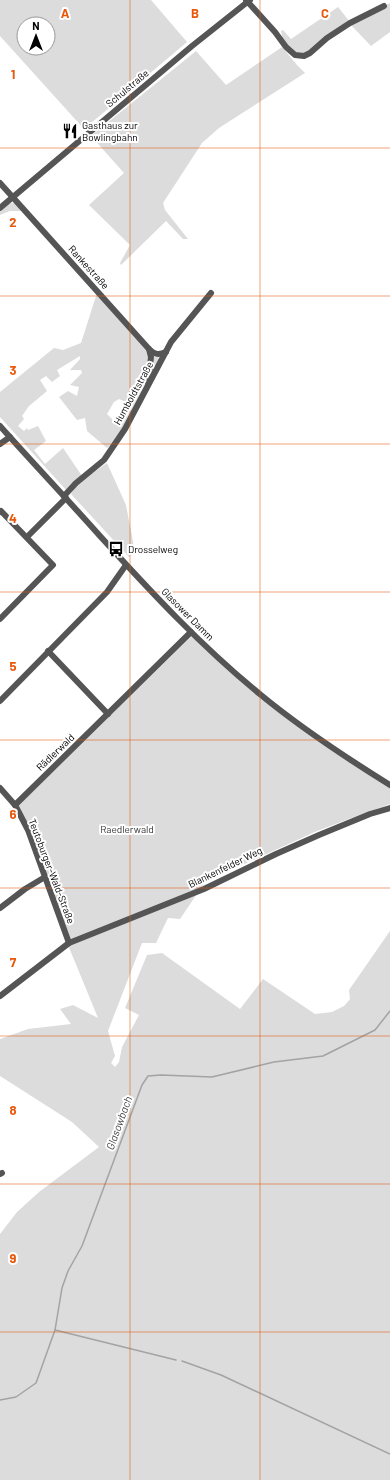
<svg xmlns="http://www.w3.org/2000/svg" width="390" height="1480" viewBox="0 0 390 1480" font-family="Barlow,sans-serif">
  <style>
    .green { fill: #dcdcdc; fill-rule: evenodd }
    .lines { fill: none; stroke-linecap: round; stroke-linejoin: round }
    .stream { stroke: #a3a3a3; stroke-width: 1.5 }
    .minor { stroke: #555; stroke-width: 6 }
    .grid { fill: none; stroke: #e8590c; stroke-width: 1; stroke-opacity: 0.55 }
    .labels { text-anchor: middle; stroke-width: 4; stroke-linejoin: round; paint-order: stroke }
    .street-label { font-size: 10px; fill: #000; stroke: #fff }
    .poi-label { font-size: 10px; fill: #000; stroke: #fff; text-anchor: start }
    .park-label { font-size: 10px; fill: #333; stroke: #fff }
    .water-label { font-size: 11px; font-style: italic; fill: #444; stroke: #fff }
    .grid-label { font-size: 13px; text-anchor: middle; font-weight: bold; fill: #e8590c; stroke: #fff; stroke-width: 4; stroke-linejoin: round; paint-order: stroke }
  </style>
  <rect width="100%" height="100%" fill="#fff"/>
  <!-- green -->
  <g class="green">
    <path d="M0,0H151L187,42L84,129L0,36ZM24,24H48V48H24Z"/>
    <polygon points="390,3 390,32 371,46 350,24"/>
    <polygon points="338,7 350,22 305,54 295,54 283,40 281,31 283,30 291,39"/>
    <polygon points="282,47 297,65 305,73 219,128 202,143 163,203 165,210 188,239 183,239 166,221 121,265 120,263 130,245 89,205 124,173 91,136 196,51 226,85"/>
    <polygon points="12,203 15,203 22,211 10,211 0,215 0,212 9,204"/>
    <path d="M97,293L158,356L159,359C149,380 124,437 107,448L87,431L85,418L77,420L59,397L68,391L77,396L79,387L70,385L82,373L81,370H70L80,359V356L57,370L60,376L52,382L46,376L40,380L47,391L29,406L22,416L24,419L18,426L24,431L27,428L28,430L38,426L46,441L34,450L45,464L63,448L82,476L67,491L0,417V392L54,348L63,350L81,343ZM119,399L128,403L117,424L107,414L114,402Z"/>
    <polygon points="107,463 126,505 135,552 129,557 71,494 77,484"/>
    <polygon points="192,636 236,676 390,787 390,804 354,817 317,831 205,882 180,919 168,918 156,943 142,943 108,1031 115,1056 111,1063 115,1067 119,1062 122,1047 139,1015 125,1008 147,955 162,953 240,1009 263,979 315,1014 332,1012 344,1006 350,999 349,990 390,931 390,1480 0,1480 0,1234 17,1212 39,1192 99,1147 72,1122 0,1076 0,1039 28,1029 71,1024 60,1009 73,1005 98,1018 68,945 18,805"/>
  </g>
  <g class="lines">
    <!-- stream -->
    <g class="stream">
      <polyline points="55,1330 176,1360"/>
      <polyline points="182,1361 221,1375 390,1454"/>
      <polyline points="0,1400 16,1397 36,1383 55,1330 62,1288 68,1271 82,1246 142,1085 148,1076 161,1075 212,1077 274,1062 323,1056 375,1030 390,1011"/>
    </g>
    <!-- minor -->
    <g class="minor">
      <polyline points="246,0 275,32 286,47 295,55 304,56 310,53 327,38 350,23 384,6"/>
      <path d="M0,183L149,349C155,355 159,355 166,352"/>
      <polyline points="0,208 192,46 250,0"/>
      <polyline points="148,383 151,357 149,349"/>
      <path d="M0,426C33,463 67,499 100,536C151,592 202,647 261,695C301,728 345,757 390,785"/>
      <polyline points="0,444 10,437"/>
      <polyline points="64,496 76,483 104,460 125,429 171,342 211,293"/>
      <polyline points="0,512 1,511 53,565 0,619"/>
      <polyline points="27,537 66,498"/>
      <polyline points="48,651 108,714"/>
      <polyline points="0,701 107,592 126,565"/>
      <polyline points="0,788 15,805 28,830 69,943"/>
      <polyline points="15,805 191,632"/>
      <polyline points="0,908 25,889 45,877"/>
      <polyline points="0,996 69,943 204,889 276,854 319,835 370,814 390,808"/>
      <polyline points="0,1174 2,1173"/>
    </g>
  </g>
  <!-- grid -->
  <path class="grid" d="M130,0V1480M260,0V1480M0,148H390M0,296H390M0,444H390M0,592H390M0,740H390M0,888H390M0,1036H390M0,1184H390M0,1332H390"/>
  <!-- icons -->
  <defs>
    <symbol id="restaurant-bare" viewBox="-9 -9 18 18"><path d="M-5-6h1v4h1v-4h1v4h1v-4h1v5L-1.5 .5V6h-2V.5L-5-1ZM5-6V6H3V1.5H1.5Q1.5-4 5-6Z" fill="#000" stroke="#fff" stroke-width="2.5" paint-order="stroke"/></symbol>
    <symbol id="bus-bare" viewBox="-9 -9 18 18"><path d="M-5-6H5V4H4V6H2V4H-2V6H-4V4H-5ZM-3.5-4V0h7V-4ZM-3.5 1.2v1.5H-2V1.2ZM2 1.2v1.5H3.5V1.2Z" fill="#000" stroke="#fff" stroke-width="2.5" paint-order="stroke"/></symbol>
  </defs>
  <g fill-rule="evenodd">
    <use href="#restaurant-bare" x="59" y="120" width="22" height="22"/>
    <use href="#bus-bare" x="105" y="538" width="22" height="22"/>
  </g>
  <g class="labels">
    <!-- street labels -->
    <g class="street-label">
      <text transform="translate(127 88) rotate(-40)" y="4">Schulstraße</text>
      <text transform="translate(89 267) rotate(48)" y="4">Rankestraße</text>
      <text transform="translate(133 393) rotate(-61)" y="4">Humboldtstraße</text>
      <text transform="translate(188 614) rotate(45)" y="4">Glasower Damm</text>
      <text transform="translate(55 752) rotate(-44)" y="4">Rädlerwald</text>
      <text transform="translate(225 867) rotate(-26)" y="4">Blankenfelder Weg</text>
      <text transform="translate(52 871) rotate(69)" y="4">Teutoburger-Wald-Straße</text>
    </g>
    <!-- poi labels -->
    <g class="poi-label">
      <text x="82" y="129">Gasthaus zur<tspan x="82" dy="12">Bowlingbahn</tspan></text>
      <text x="128" y="553">Drosselweg</text>
    </g>
    <!-- park labels -->
    <g class="park-label">
      <text x="127" y="833">Raedlerwald</text>
    </g>
    <!-- water labels -->
    <g class="water-label">
      <text transform="translate(119 1123) rotate(-70)" y="4">Glasowbach</text>
    </g>
  </g>
  <g class="grid-label">
    <text x="65" y="18">A</text>
    <text x="195" y="18">B</text>
    <text x="325" y="18">C</text>
    <text x="13" y="79">1</text>
    <text x="13" y="227">2</text>
    <text x="13" y="375">3</text>
    <text x="13" y="523">4</text>
    <text x="13" y="671">5</text>
    <text x="13" y="819">6</text>
    <text x="13" y="967">7</text>
    <text x="13" y="1115">8</text>
    <text x="13" y="1263">9</text>
  </g>
  <!-- north arrow -->
  <g transform="translate(36 36)"><circle r="19" fill="#ffffff" stroke="#999999"/>
  <path d="M0-3L7 15L0 10L-7 15Z" fill="#000000"/>
  <text y="-6" font-size="11" font-weight="bold" text-anchor="middle" fill="#000000">N</text>
  </g>
</svg>
